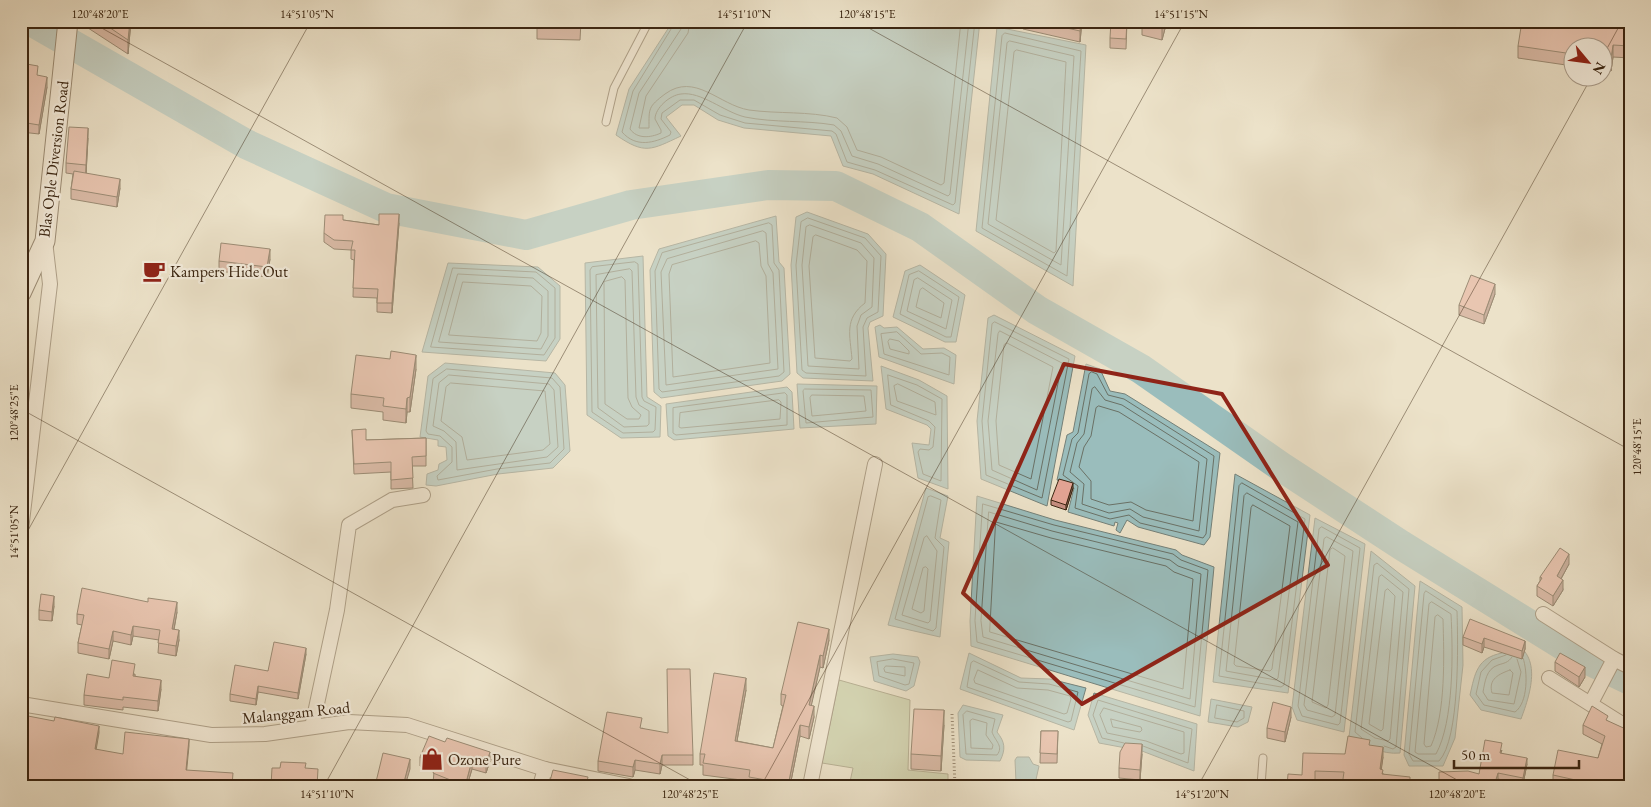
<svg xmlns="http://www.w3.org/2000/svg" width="1651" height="807" viewBox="0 0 1651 807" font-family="'EB Garamond',serif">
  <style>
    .green { fill: #b6c398; stroke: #787454 }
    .water { fill: #9abdbc; stroke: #748078 }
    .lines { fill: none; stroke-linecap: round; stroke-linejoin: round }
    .shore { stroke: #6a7166; stroke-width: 1 }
    .river { stroke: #9abdbc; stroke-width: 30 }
    .service-casing { stroke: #66543f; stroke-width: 9 }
    .minor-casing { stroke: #66543f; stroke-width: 16 }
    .secondary-casing { stroke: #3a2511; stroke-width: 21 }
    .path { stroke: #3a2511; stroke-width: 3; stroke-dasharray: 1 2.5; stroke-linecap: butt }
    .service { stroke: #f3ecdc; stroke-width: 7 }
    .minor { stroke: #f3ecdc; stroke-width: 14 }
    .secondary { stroke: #f3ecdc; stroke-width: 19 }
    .wall { fill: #c58e81; stroke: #3a2511 }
    .shaded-wall { fill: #a07469; stroke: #3a2511 }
    .building { fill: #e5a596; stroke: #3a2511 }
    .marked { fill: none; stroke: #8f2418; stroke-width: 4; stroke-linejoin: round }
    .ticks { fill: none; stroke: #3a2511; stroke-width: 1; stroke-opacity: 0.45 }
    .labels { text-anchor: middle; stroke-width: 4.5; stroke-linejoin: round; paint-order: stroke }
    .street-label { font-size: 16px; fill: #3a2511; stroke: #f3ecdc }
    .poi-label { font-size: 16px; fill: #3a2511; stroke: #f3ecdc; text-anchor: start }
    .neatline { fill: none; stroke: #3a2511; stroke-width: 2 }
    .ticks-label { font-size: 12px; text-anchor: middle; fill: #3a2511 }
  </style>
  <rect width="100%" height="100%" fill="#ece2c9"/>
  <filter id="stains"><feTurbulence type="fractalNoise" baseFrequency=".004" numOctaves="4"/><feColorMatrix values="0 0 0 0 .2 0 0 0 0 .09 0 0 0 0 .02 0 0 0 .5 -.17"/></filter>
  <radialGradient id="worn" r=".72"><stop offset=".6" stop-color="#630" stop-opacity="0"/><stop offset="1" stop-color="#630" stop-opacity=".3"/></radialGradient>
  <!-- green -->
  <polygon class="green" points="839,680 910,700 908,770 948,774 948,786 849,786 853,768 822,763"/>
  <!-- water -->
  <g class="water">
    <path d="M673,21H980L959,214L873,174L843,166L831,136L744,128L718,120L694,105H682L666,117L681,136C651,150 645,155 616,135L629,89Z"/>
    <polygon points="997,27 1086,45 1073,286 976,231"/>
    <polygon points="807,212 868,234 886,254 883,316 870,322 868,328 873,381 803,378 797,373 791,265 796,217"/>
    <polygon points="776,216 779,262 784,268 790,374 782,381 661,398 654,392 650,270 659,249"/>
    <polygon points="643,256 647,397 661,406 660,437 621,438 587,415 585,263"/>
    <polygon points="448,263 538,267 560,286 560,339 546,361 422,352"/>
    <polygon points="920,265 965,295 956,342 945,342 893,317 905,271"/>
    <polygon points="994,315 1075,356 1047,506 981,479 977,421 988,318"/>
    <polygon points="880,325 884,328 897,327 923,349 944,348 956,355 954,384 879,357 875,327"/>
    <polygon points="445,363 555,373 565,385 570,451 553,468 498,474 436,486 426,485 427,474 438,470 439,464 447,460 446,447 438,446 438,440 420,437 428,376"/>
    <polygon points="1086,364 1100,369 1110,391 1125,394 1220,453 1210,537 1204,545 1138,527 1127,520 1120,533 1116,530 1118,523 1115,522 1114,526 1068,512 1074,488 1057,480 1067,435 1073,432"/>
    <polygon points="881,366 919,380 947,396 948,489 918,478 912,443 929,445 931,429 927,425 886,409"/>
    <polygon points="797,384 877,386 876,424 800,428"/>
    <polygon points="787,387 792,392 794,429 674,440 668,436 666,404"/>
    <polygon points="1235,474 1310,515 1288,693 1213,682"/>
    <polygon points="926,488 948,496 940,538 949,542 940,637 888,625"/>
    <polygon points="977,496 1055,520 1176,550 1182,555 1214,567 1200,716 971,646 970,621"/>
    <polygon points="1315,518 1365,544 1344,732 1297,720 1292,707"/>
    <path d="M1371,551L1415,586L1400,753C1382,755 1365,745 1349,737Z"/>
    <polygon points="1420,581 1462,607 1463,665 1455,738 1443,766 1409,766 1404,755"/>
    <path d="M1507,640C1544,652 1531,692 1521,719L1481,710L1470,695C1475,673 1477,658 1502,653Z"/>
    <polygon points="969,653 1021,678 1050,679 1086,688 1074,730 960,689"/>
    <polygon points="893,654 918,657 920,662 914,686 906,691 874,681 870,657"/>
    <polygon points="1094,693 1197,724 1194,771 1142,751 1099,743 1088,715"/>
    <polygon points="1211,699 1252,707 1248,722 1238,727 1208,722"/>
    <path d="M963,705L1003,715L997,732C1005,742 1006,749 1000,761L966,760L960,757L958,713Z"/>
    <polygon points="1017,757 1029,757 1033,764 1039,766 1035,784 1016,782 1015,760"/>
  </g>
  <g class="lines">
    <!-- shore -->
    <g class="shore">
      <path d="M676,21L633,91L622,132C636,148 654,143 670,135L671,132L661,119L662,113L680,100H694L720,115L745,123L832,131L836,134L847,162L875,170L953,205L955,203L975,21"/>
      <path d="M683,21L681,29L639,93L630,129C637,139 650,138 661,133V130L655,119C655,108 670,95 681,94C701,91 724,112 745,117C774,123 805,120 834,125L841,131L852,156L878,164L948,196L950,194L969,21"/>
      <path d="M690,21L688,33L646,96L639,128H649C649,108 648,107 665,94C695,72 719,105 749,110C778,114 809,111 837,118L847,127L857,150L881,157L941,185L944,183L961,21"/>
      <polygon points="1005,33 1081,51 1067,276 982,228 1002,36"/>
      <polygon points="1010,41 1074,56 1061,265 988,224 1007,43"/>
      <polygon points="1017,50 1066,62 1056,251 1054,253 996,220 1014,52"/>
      <polygon points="808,218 865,238 881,256 878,312 867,318 863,327 866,376 806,373 802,370 796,265 801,222"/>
      <polygon points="769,223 772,225 774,263 779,270 784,372 779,376 662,392 659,389 655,271 662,253"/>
      <polygon points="810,225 861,243 874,258 872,307 861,315 857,326 859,369 808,366 802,265 806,227"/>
      <polygon points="763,231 766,233 768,264 773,273 778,369 666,385 661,272 667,259"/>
      <path d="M816,235L857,250L867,261L865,303C844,319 850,335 852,359L850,361L815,358L809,266L813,237Z"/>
      <polygon points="756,241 759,243 761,266 766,276 770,363 673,377 669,274 672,265"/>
      <polygon points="635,262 638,264 642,397 644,401 656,407 655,430 653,432 623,433 592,412 590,270 592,267"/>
      <polygon points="453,268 536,272 555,288 555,338 544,355 431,347"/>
      <polygon points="630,269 632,271 636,397 639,405 649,411 649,424 647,426 624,427 598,408 596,275"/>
      <polygon points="919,271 959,297 951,337 946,337 900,314 909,275"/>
      <polygon points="458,274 533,278 548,291 548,336 541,349 439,342"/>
      <polygon points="622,277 625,280 628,398 632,407 641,415 639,419 627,419 605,404 604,282"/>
      <polygon points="918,278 952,300 946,329 907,311 914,280"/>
      <polygon points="463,282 531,286 542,296 541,333 537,341 449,335"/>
      <polygon points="923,288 944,303 941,318 916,307 920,290"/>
      <polygon points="995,322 1069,359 1042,498 986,475 982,421 992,324"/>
      <polygon points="1000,331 1062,363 1037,490 992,470 988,421 998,334"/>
      <polygon points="897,332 921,354 942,353 950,357 949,375 884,354 881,334"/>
      <polygon points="890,339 899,341 909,351 909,354 890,349 888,342"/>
      <polygon points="1007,343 1053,367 1031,479 999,465 996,421 1004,345"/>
      <polygon points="447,369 552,378 560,387 564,449 550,463 497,469 438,480 437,476 452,462 452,447 440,436 428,434 426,431 433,379"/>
      <polygon points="1092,372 1097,374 1108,395 1124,399 1214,456 1206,534 1203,538 1140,523 1129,515 1110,519 1075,508 1078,486 1063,475 1072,439 1078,433 1089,374"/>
      <polygon points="449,375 549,384 554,390 558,447 547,457 457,470 456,442 444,431 433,426 439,383"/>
      <polygon points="888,375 917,385 942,399 941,481 923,474 918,452 920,449 929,450 933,447 935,427 929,421 891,405"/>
      <polygon points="451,383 545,391 550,444 543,450 467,460 462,437 441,421 446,387"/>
      <polygon points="898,384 935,402 936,415 897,401 894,386"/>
      <polygon points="1095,387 1105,400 1122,405 1207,459 1199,531 1143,517 1130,509 1109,513 1082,504 1084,484 1070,472 1077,443 1084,434 1092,389"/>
      <polygon points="805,389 871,390 873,417 806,423 803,391"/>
      <polygon points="785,393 787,395 787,425 676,435 673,433 673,408"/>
      <polygon points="812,395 864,396 866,411 812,416 810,398"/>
      <polygon points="779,400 781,402 780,419 681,428 679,427 680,413"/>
      <polygon points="1099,406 1119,412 1199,462 1193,521 1146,510 1131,502 1109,505 1091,499 1091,481 1079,467 1084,447 1091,436 1096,408"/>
      <polygon points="1242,483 1305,519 1284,685 1281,687 1219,676 1239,486"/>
      <polygon points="1247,493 1298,522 1278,678 1276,680 1226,671 1244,496"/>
      <polygon points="931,496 941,500 935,538 944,547 936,628 933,631 895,619 928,497"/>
      <polygon points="983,504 1054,525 1173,554 1181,560 1208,570 1195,707 977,642 975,621"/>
      <polygon points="1253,505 1290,526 1272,669 1270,671 1236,666 1234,664 1251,508"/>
      <polygon points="989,512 1052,531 1170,560 1178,566 1201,574 1190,699 983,637 981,621"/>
      <polygon points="996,522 1051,538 1166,566 1174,572 1193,579 1183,689 990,632"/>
      <polygon points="1322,527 1360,548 1340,723 1338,725 1302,716 1298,706 1319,529"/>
      <polygon points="927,536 937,551 930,621 928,623 902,615 924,538"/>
      <polygon points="1327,537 1353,551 1335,715 1332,717 1307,710 1304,705 1324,539"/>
      <polygon points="1333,548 1345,556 1328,705 1326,708 1312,702 1330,550"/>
      <polygon points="926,567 928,569 924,611 921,613 912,609 923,568"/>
      <polygon points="1382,575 1403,592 1390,739 1388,741 1375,738 1361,729 1379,577"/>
      <polygon points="1388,589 1395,596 1383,729 1381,731 1369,724 1385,591"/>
      <path d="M1426,591L1457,611C1458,643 1460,739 1439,761H1413L1409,754L1424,594Z"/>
      <path d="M1432,602L1451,614C1453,652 1454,721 1436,754H1418L1415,752L1429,604Z"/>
      <path d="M1438,615L1443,619C1444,656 1446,712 1431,746L1426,747L1424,744L1435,617Z"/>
      <path d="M1506,655L1492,660L1481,672L1476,694L1484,705L1515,712C1528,703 1528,672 1523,658"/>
      <path d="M1512,657C1508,663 1504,663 1498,665C1486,669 1485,682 1483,692L1488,700L1514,704L1521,672L1517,659"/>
      <polygon points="893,659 914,663 909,684 905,685 879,676 877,662"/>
      <polygon points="974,661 1019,682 1049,684 1078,692 1071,721 1068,722 967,687 971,663"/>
      <polygon points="886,666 905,667 905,676 885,672 884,669"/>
      <polygon points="978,670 1017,688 1048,690 1070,696 1071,699 1067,713 1064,714 975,683 974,680"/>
      <path d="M1510,670L1513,673L1509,695L1492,693C1488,679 1499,674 1510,670Z"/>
      <polygon points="1217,705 1244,711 1244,718 1237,722 1215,718"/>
      <polygon points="1104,708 1184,732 1184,753 1181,754 1146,741 1107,733 1100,715"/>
      <path d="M967,711L995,719L992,732C995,741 1004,746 997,755L966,754L963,715Z"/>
      <polygon points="973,719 987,723 986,735 993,745 992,749 971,748 970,721"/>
      <polygon points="1111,719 1141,727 1142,730 1140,732 1113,727"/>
      <polyline points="1362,738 1355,732 1374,565 1377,563 1409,589 1396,747 1393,749 1384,746"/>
      <polyline points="1124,743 1102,738 1093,715 1098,700 1192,729 1188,763 1143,746"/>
    </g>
    <!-- river -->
    <polyline class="river" points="31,21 246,144 386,208 526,235 631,205 768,185 836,186 920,227 1037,310 1141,369 1280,466 1401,545 1582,657 1630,680"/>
    <defs>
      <g id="service">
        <polyline points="606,122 614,88 649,21"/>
        <polyline points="1261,786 1263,758"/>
      </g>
      <g id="minor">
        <polyline points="21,530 50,284 45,241"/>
        <polyline points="1543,614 1614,659 1630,667"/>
        <polyline points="1549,678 1630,729"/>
        <polyline points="1591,703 1614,659"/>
        <polyline points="21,704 211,735 265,734 349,722 407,725 545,769 629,786"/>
        <polyline points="312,727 337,610 349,525 392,500 423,495"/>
        <polyline points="540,786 545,769"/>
        <polyline points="810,786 875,464"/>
      </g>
      <polyline id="secondary" points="21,293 45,241 68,21"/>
    </defs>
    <!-- service casing -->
    <use href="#service" class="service-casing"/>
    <!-- minor casing -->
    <use href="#minor" class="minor-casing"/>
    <!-- secondary casing -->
    <use href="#secondary" class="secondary-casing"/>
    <!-- path -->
    <polyline class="path" points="952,714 955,786"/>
    <!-- service -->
    <use href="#service" class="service"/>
    <!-- minor -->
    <use href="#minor" class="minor"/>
    <!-- secondary -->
    <use href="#secondary" class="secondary"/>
  </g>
  <!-- wall -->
  <g class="wall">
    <polygon points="85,21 131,21 128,54 85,26"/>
    <polygon points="537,21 581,21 580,40 537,39"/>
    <polygon points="1023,21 1082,21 1080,42 1023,29"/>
    <polygon points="1127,21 1126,49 1110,48 1110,38"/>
    <polygon points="1167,21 1162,40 1142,35 1142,24"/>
    <polygon points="1630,21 1630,58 1613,57 1611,71 1604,71 1604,48 1574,48 1574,68 1566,68 1566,65 1518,58 1518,46"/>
    <polygon points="21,63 38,76 47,87 39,134 21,132"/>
    <polygon points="88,138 86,173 120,188 117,207 71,199 71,189 73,174 66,173 66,163"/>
    <polygon points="343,220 379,225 399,223 392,313 377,312 377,298 353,297 354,260 351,259 351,250 334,249 324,242 324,233"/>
    <polygon points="270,259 267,277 219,271 219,261"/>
    <polygon points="1495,294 1484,324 1459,315 1459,305"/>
    <polygon points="416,369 410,412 407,412 406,423 383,420 383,412 351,408 351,394"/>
    <polygon points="352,430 366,440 426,438 426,466 412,466 413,488 391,489 391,472 354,474"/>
    <polygon points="1073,488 1066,510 1051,505 1051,500"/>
    <polygon points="1569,564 1561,579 1563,590 1553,606 1537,596 1537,586 1540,581 1540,577"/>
    <polygon points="54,606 52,621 39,620 39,610"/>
    <polygon points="177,612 174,630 179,640 176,656 158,653 159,640 133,636 131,645 113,641 109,659 78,653 78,643 82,625 77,624 77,614"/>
    <polygon points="1463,637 1525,641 1525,649 1522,659 1484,647 1482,653 1463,645"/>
    <polygon points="829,640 823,668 820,667 811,705 814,717 809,739 800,736 790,786 749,786 749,781 703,775 703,765 700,765 700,754 746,690 737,741 773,748 783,706 781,705 781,694"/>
    <polygon points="306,654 298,699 258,692 256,705 230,701 230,694 268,671"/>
    <polygon points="1555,662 1585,677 1579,687 1555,671"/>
    <polygon points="135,674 135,676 161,689 158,711 123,707 123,710 84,705 84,695 109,678"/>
    <polygon points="1291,717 1285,742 1267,738 1267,728"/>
    <polygon points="1608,721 1629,760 1630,786 1558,786 1553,785 1553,775 1598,758 1602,744 1583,734 1583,725"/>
    <polygon points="944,725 941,771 911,769 911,754"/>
    <polygon points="642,728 693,755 693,765 662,765 660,774 635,770 633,777 598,771 598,761"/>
    <polygon points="1041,731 1058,731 1057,763 1040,763"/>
    <polygon points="1370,746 1383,757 1381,769 1383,774 1410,786 1343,781 1315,781 1302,775 1345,754"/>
    <polygon points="1502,750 1501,753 1527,764 1523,784 1498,779 1479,774"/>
    <polygon points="1142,754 1140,780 1119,778 1119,768"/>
    <polygon points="420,757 490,761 486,773 472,769 469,779 488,786 441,786 433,783 434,772 420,766"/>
    <polygon points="550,781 588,786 550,786"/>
  </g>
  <!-- shaded-wall -->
  <g class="shaded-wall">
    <polygon points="130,21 131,21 128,54 128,40"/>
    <polygon points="1081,21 1082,21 1080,42 1080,31"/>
    <polygon points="1164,21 1167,21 1162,40 1162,28"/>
    <polygon points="1613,45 1613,57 1611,71 1611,59"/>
    <polygon points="47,77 47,87 39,134 39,125"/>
    <polygon points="88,128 88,138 86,175 86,165"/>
    <polygon points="120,179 120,188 117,207 117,197"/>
    <polygon points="399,214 399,223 392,313 392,303"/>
    <polygon points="270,249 270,259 267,277 267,267"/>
    <polygon points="1495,284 1495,294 1484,324 1484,315"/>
    <polygon points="416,355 416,369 410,412 410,397"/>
    <polygon points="28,382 28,394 21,423 21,411"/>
    <polygon points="407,398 407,412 406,423 406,409"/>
    <polygon points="1073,483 1073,488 1066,510 1066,505"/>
    <polygon points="1569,554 1569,564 1557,586 1557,576"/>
    <polygon points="1563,580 1563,590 1553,606 1553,596"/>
    <polygon points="54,596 54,606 52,621 52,612"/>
    <polygon points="177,602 177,612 172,639 172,629"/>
    <polygon points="133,626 133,636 131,645 131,635"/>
    <polygon points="829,629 829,640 823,668 823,656"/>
    <polygon points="179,630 179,640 176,656 176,646"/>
    <polygon points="113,631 113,641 109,659 109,649"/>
    <polygon points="1484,638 1484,647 1482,653 1482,644"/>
    <polygon points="1525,641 1525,649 1522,659 1522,651"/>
    <polygon points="306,648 306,654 298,699 298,693"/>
    <polygon points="820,655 820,667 809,716 809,705"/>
    <polygon points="1585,667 1585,677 1579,687 1579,677"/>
    <polygon points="746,678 746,690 735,752 735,741"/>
    <polygon points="161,680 161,689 158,711 158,701"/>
    <polygon points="258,686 258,692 256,705 256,699"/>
    <polygon points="814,706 814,717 809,739 809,727"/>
    <polygon points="1291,707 1291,717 1285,742 1285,732"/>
    <polygon points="944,710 944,725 941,771 941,756"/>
    <polygon points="800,725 800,736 790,786 788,786"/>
    <polygon points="99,726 99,733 95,756 95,749"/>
    <polygon points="189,739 189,746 186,777 186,770"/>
    <polygon points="1142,744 1142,754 1140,780 1140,770"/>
    <polygon points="1383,747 1383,757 1380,779 1380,769"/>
    <polygon points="1630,749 1630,759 1626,768 1626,758"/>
    <polygon points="490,752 490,761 486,773 486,764"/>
    <polygon points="662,755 662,765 660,774 660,764"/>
    <polygon points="1527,758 1527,764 1523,784 1523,778"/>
    <polygon points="410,759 410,769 405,786 403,786"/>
    <polygon points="472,760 472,769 467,786 467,779"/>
    <polygon points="635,760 635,770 633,777 633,767"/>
    <polygon points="1498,773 1498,779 1496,786 1494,786"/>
  </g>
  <!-- building -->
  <g class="building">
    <polygon points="100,21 130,21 128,40"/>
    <polygon points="537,21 580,21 580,26 537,24"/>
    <polygon points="1036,21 1081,21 1080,31"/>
    <polygon points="1111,21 1127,21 1126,39 1110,38"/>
    <polygon points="1143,21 1164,21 1162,28 1142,24"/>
    <polygon points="1522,21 1630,21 1630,46 1613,45 1611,59 1604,59 1604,48 1574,48 1574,56 1566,55 1566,53 1518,46"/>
    <polygon points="21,63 38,66 37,75 47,77 39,125 21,122"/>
    <polygon points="69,127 88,128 86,165 66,163"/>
    <polygon points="74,171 120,179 117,197 71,189"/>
    <polygon points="379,214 399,214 392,303 377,303 378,289 353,288 355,250 351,250 353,241 334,240 324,233 325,215 343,215 343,220 379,225"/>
    <polygon points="221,243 270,249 267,267 219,261"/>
    <polygon points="1471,275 1495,284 1484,315 1459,305"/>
    <polygon points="391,351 416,355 410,397 407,398 406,409 383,406 384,398 351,394 356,355 390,359"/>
    <polygon points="21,380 28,382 21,411"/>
    <polygon points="366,429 366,440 426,438 426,456 412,457 413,478 391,480 391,462 354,464 352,430"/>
    <polygon points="1059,479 1073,483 1066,505 1051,500"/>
    <polygon points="1560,548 1569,554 1557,576 1563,580 1553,596 1537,586 1542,578 1540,577"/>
    <polygon points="82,588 148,602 148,598 177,602 172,629 179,630 176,646 158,643 160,630 133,626 131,635 113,631 109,649 78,643 84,615 77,614"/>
    <polygon points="41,594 54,596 52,612 39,610"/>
    <polygon points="1470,619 1525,641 1522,651 1484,638 1482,644 1463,637"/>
    <polygon points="798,622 829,629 823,656 820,655 809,705 814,706 809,727 800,725 788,786 765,786 766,780 749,777 750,770 703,763 705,754 700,754 714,673 746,678 735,741 773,748 786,695 781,694"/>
    <polygon points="274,642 306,648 298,693 258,686 256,699 230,694 235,665 268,671"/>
    <polygon points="1560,653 1585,667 1579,677 1555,662"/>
    <polygon points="112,660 135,664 133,676 161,680 158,701 123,697 123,700 84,695 87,674 109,678"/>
    <polygon points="667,669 690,669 693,755 662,755 660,764 635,760 633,767 598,761 607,712 642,718 640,728 668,733"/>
    <polygon points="1273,702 1291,707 1285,732 1267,728"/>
    <polygon points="1592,706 1608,716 1606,720 1630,731 1630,749 1626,758 1630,760 1630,786 1588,786 1589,783 1553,775 1558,750 1598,758 1605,736 1583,725"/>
    <polygon points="914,709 944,710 941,756 911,754"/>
    <polygon points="28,716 54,721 55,717 99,726 95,749 123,754 125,732 189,739 186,770 233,773 232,786 114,786 104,785 104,786 41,786 37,785 37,786 21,786 21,729 22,724 26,725"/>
    <polygon points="1041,731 1058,731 1057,754 1040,753"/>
    <polygon points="429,736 445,742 447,738 490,752 486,764 472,760 467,779 488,786 457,786 458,783 433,773 437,764 420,757"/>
    <polygon points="1348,736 1370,740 1369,745 1383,747 1380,769 1383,770 1382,774 1410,777 1410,786 1342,786 1344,772 1315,771 1315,786 1287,786 1288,774 1302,775 1303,753 1345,754"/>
    <polygon points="1485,740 1502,743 1500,753 1527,758 1523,778 1498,773 1494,786 1439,786 1439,772 1468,771 1479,774"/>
    <polygon points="1125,743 1142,744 1140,770 1119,768 1120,752"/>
    <polygon points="383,753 410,759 403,786 375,786"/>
    <polygon points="281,762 306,763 305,768 318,769 317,786 271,786 272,768 280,768"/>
    <polygon points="553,770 588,777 586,786 568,786 550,781"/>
    <polygon points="1172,784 1197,786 1172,786"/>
  </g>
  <!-- marked area -->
  <path d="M0 0H1651V807H0ZM1064,364L1222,394L1328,565L1082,704L963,593Z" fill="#ece2c9" fill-opacity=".55" fill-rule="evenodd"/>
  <path class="marked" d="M1064,364L1222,394L1328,565L1082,704L963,593Z"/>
  <!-- ticks -->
  <path class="ticks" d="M89,21L1468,786M856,21L1630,450M1623,21L1630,25M1604,54L1622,21M21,409L701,786M21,543L311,21M324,786L748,21M761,786L1185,21M1198,786L1591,78"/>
  <!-- icons -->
  <defs>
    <symbol id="cafe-bare" viewBox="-9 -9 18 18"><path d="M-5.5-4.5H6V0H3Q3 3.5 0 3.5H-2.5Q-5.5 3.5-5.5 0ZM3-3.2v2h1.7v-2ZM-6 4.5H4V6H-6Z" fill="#8f2418" stroke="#f3ecdc" stroke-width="2.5" paint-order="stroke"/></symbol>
    <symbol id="shop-bare" viewBox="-9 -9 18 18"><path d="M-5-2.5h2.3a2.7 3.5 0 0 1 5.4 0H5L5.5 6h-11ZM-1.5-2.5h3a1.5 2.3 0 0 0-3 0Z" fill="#8f2418" stroke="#f3ecdc" stroke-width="2.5" paint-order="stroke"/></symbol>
  </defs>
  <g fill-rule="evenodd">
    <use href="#cafe-bare" x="138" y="255" width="32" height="32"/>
    <use href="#shop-bare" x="416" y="743" width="32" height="32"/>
  </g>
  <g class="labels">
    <!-- street labels -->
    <g class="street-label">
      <text transform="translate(53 159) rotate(-83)" y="6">Blas Ople Diversion Road</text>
      <text transform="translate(296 712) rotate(-6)" y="6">Malanggam Road</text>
    </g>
    <!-- poi labels -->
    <g class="poi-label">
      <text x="170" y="277">Kampers Hide Out</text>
      <text x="448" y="765">Ozone Pure</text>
    </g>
  </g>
  <!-- margin -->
  <rect width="1651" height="807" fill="none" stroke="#ece2c9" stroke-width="55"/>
  <!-- north arrow -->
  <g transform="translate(1588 62) rotate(119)"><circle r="24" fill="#f3ecdc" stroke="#a99c8b"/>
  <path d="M0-4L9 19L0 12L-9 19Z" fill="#8f2418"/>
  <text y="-8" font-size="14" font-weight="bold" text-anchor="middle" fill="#3a2511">N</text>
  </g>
  <!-- scale -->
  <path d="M1454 760v8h125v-8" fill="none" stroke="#3a2511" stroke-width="2.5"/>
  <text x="1461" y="760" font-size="15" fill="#3a2511" stroke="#f3ecdc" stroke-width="4" paint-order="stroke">50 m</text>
  <rect x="28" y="28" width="1596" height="752" class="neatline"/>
  <g class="ticks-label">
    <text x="100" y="18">120°48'20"E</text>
    <text x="307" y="18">14°51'05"N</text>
    <text x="744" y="18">14°51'10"N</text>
    <text x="867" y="18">120°48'15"E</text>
    <text x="1181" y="18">14°51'15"N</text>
    <text transform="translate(14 413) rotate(-90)" y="4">120°48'25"E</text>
    <text transform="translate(1637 447) rotate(-90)" y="4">120°48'15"E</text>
    <text transform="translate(14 532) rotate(-90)" y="4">14°51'05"N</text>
    <text x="327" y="798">14°51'10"N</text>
    <text x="690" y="798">120°48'25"E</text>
    <text x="1202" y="798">14°51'20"N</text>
    <text x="1457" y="798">120°48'20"E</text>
  </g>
  <rect width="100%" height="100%" filter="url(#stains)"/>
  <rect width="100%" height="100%" fill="url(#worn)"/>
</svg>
